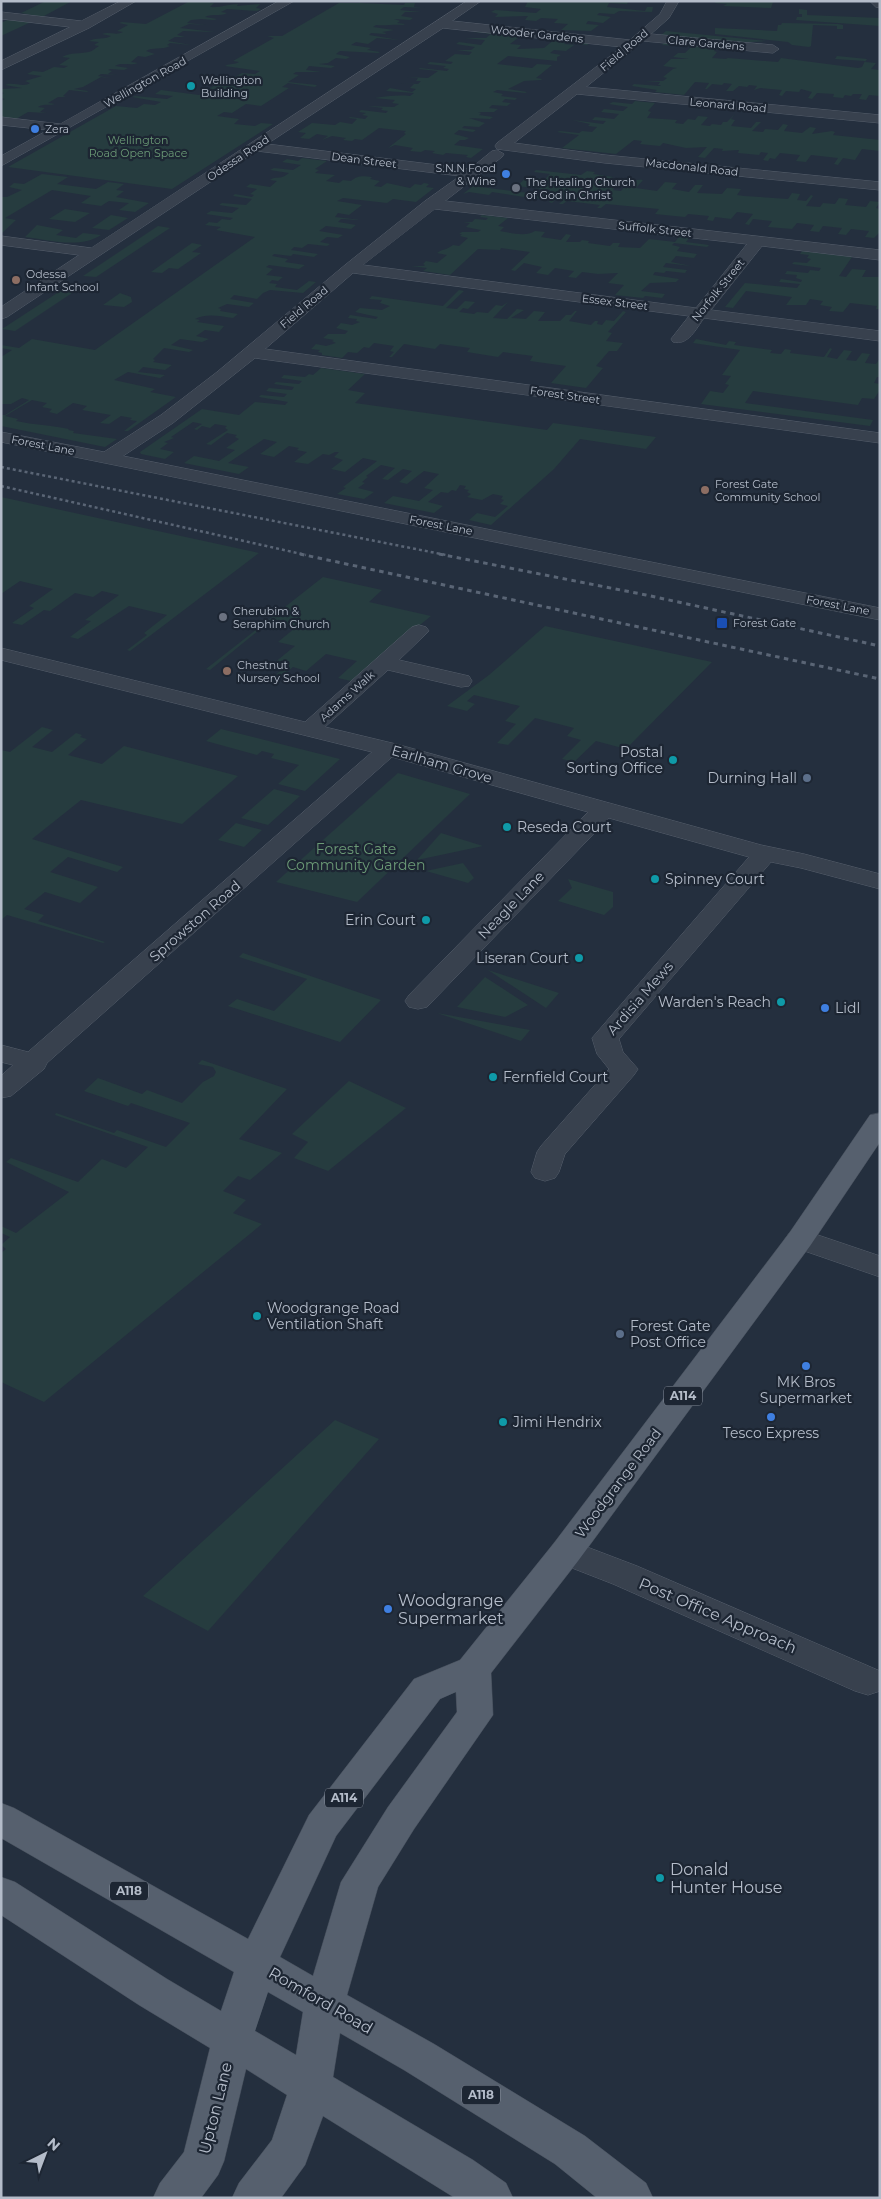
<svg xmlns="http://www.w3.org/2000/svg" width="881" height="2199" viewBox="0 0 881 2199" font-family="Montserrat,sans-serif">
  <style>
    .green { fill: #263c3f }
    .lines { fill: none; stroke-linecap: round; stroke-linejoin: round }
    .minor-casing { stroke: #565f6c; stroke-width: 1 }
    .major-casing { stroke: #414a57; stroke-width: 1 }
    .minor { fill: #38414e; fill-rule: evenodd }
    .major { fill: #56606e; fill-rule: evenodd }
    .rail-far1 { stroke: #5a6575; stroke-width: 2.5; stroke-dasharray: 3 3; stroke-linecap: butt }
    .rail { stroke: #5a6575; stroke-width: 3; stroke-dasharray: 4.5 4.5; stroke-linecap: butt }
    .culture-dot { fill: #0f9aa8; stroke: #1d2633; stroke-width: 2 }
    .shop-dot { fill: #3f7fe0; stroke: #1d2633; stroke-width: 2 }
    .worship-dot { fill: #6b7280; stroke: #1d2633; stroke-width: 2 }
    .education-dot { fill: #8d6e63; stroke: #1d2633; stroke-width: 2 }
    .transit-dot { fill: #1a4fb4; stroke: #1d2633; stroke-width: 2 }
    .service-dot { fill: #5c6f8a; stroke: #1d2633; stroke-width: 2 }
    .labels { text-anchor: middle; stroke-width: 4.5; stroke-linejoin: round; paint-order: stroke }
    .far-street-label { font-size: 11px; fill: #b4bcc9; stroke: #1d2633 }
    .far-poi-label { font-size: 11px; fill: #b4bcc9; stroke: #1d2633; text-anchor: start }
    .far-park-label { font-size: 11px; fill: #6b9a76; stroke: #1d2633 }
    .shield { fill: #1d2633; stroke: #878f9c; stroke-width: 1 }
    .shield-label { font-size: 12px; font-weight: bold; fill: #b4bcc9 }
    .poi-label { font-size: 14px; fill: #b4bcc9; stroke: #1d2633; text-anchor: start }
    .street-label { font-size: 14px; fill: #b4bcc9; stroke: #1d2633 }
    .park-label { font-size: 14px; fill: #6b9a76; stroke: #1d2633 }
    .near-poi-label { font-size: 16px; fill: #b4bcc9; stroke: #1d2633; text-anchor: start }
    .near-street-label { font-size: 16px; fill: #b4bcc9; stroke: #1d2633 }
  </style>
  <rect width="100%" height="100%" fill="#242f3e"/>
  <!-- green -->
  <g class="green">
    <polygon points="46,1 72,1 42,17 21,13"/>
    <path d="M184,1H212L210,3H214L210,7C220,8 229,4 238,4L237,6L260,4L256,8L261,9L257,11L227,9L221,12L227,13C220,17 213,13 205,17L217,19L214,20L201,19L191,20L187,23L206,25L189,24L180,28L215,32L183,31L177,35L185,37H175L168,41L191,45L170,43L167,45L170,46C162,50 152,47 146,51L155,54L145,57L138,56L131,62L138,63C131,66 121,62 115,66L128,68L124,70L110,69L108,70L112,71L108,74L117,75L101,74L98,76L111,78L101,77L83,87L74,89L88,91L87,92L69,90L63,96L66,97H58L48,103L55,104C49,106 44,103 38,107L45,108L40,112L47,113L28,112L16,119L1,117V101L5,99L1,98V95L4,93L1,92V89L22,88L5,85C13,81 23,88 30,83L25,81L42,76L27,74L33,71L43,72L54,67L64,68L68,66L59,65L70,58L62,57C71,52 79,54 89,52C93,51 95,48 99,46L94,45L99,42L89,41C97,37 104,40 111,36L102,34C109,31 116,36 123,32L117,31L128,25L119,23L122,22L146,24L188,2Z"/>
    <path d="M361,1L360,3L404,5L405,3H415L414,7L425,8L404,7L400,10L421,12H405L401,16L413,18L410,20L394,19L400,21L397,23L405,24L403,25C393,24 386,26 376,25L373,27L394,30L382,32L386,33L385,34L371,33L369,35L399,40L377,38L368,44L356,42L351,45L371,48L367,50L380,52L378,53L340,51L336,54L350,57L346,59L336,58L328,63L319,64L335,66L331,68L309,66L306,70L321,72H296L293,74L299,75L288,82L317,85L315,87L288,83L282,87L289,88L261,106L246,104L232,113L224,112L217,116L239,119L234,124L255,126L261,123L273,124L172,189L8,167L116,106L137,108L144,104L155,105L161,102L132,97L135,96L167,99L173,96L155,94L161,90L199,95L227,78L191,73L233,78L242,73L255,74L260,71L225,66C230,63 234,65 239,62L233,61L274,38L267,36H282L339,3H359Z"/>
    <polygon points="528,1 628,2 627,4 609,3 607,7 645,11 647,7 653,7 652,12 619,11 614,14 599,13 597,15 611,17 603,23 588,21 586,24 599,25 591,31 561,30 568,24 554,23 558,19 541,18 536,21 525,20 528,16 495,17 498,14 491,12 495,10 536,13 541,9 525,7"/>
    <polygon points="716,1 776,1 773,2 771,8 723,6 727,4 715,3"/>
    <polygon points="799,9 807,10 807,15 880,18 880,26 796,20 797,17 802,17 802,14 799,14"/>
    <polygon points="7,20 31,22 1,36 1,23"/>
    <polygon points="782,23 838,24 843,25 843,29 837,29 837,26 813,25 811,46 809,47 792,45 788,42 715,34 715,28 777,31 778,25 781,25"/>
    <path d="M475,31L522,35L510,44L521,45L517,49L544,48L555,39L590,43L587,45L565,43L564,44L574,45L566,51L554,50L550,53L561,55L557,57V61L508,56L497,64L532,68L537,64L552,65L536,78L542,79L541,80L524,81L508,89L527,92L525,93L497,90L493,92L503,94L501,96L517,98L515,100L505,99L502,102L511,103L507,106L492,105L489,108L498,109L494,112H478L481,113L479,115L493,117L490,119L469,118L485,123L479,127L464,126L462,128L476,130L473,132L459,130L454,134L469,138L465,140H460L454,145L483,149L471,158L466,157L468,155L446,153L443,155L432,153L435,151L425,150L421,152L410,151L413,148L395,145L388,148L406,134L404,133L406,131L379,128L362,140L355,139L352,141L343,140L346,138L332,136L322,140L328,136L317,134L309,139L300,138L306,133L298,132L312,123L335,125L340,122L352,124L357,119L349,118L350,117L365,119L368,116L362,115L366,113L359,112L361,110L386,113L388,111L381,110L383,108L367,106L394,107L399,104L392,103L395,100L375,98C386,96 398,95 410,96L414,93L386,91L390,88L412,92L416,89L410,88L414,84L398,83L418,84L421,81H416L418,78L406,77L428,78L438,71L419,69L420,68L447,71L449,69L443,68L446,66L427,64L430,62L451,64L453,62L445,61L455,54L469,55L472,52L456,50H471L475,47L456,44L459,42L481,45L485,40L465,38H486L491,34L473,32Z"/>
    <polygon points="666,31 767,41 736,43 659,37"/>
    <polygon points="665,42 718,47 714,51 717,52 712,58 726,59 728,58 778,62 781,58 858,68 862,67 865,61 835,59 837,56 867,59 865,62 876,63 871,69 880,70 880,96 869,95 866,100 859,99 862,94 853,94 851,96 845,95 843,98 833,97 834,94 817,93 812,99 808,98 812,92 801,89 799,92 786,91 782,96 779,95 782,90 760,88 754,90 757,86 749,85 747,87 739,86 733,91 726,91 732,84 724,83 722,85 712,84 707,89 705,89 709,83 695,82 684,95 655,92 657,90 632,86 634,84 660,86 661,85 658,85 660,82 645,81 663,81 667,78 663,77 673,69 677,68 663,66 671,59 689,59 673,57 678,53 685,53 691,47 662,45"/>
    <polygon points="635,101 655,103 648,111 651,112 647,118 677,120 675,123 683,124 688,119 695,120 698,116 708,117 701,125 710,126 712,124 721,125 723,122 727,122 735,114 731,119 735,120 731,126 751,128 756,122 761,122 752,131 763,132 765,129 778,130 783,124 788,125 784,131 802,133 810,127 816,128 812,134 832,131 835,132 833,135 880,140 880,151 862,149 855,160 843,158 838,165 834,164 838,158 811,155 806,162 796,161 800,155 780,153 775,159 770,158 768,161 763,160 768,153 761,152 759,155 738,153 739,150 722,151 723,149 714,148 705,158 698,157 707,147 686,148 663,143 660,146 640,144 642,141 634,140 616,154 562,148 579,135 557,132 560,131 579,133 582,131 592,132 597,127 588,126 590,124 572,120 603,124 606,121 592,120 595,117 614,119 619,114 601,112 604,109 623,111 628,107 609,104 613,102 632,104"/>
    <path d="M302,158L327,161L315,169L319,170L315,173L335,175L326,181L339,183L343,180L351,181C358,175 363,176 372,177L370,179L380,181L374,186L381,187L387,183L410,188L415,184L421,185L424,183L429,184L426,187L434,188L416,202L393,199L387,203L343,198L337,201L362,205L349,215L338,213L335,217L361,220L341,219L338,222L356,225L351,229L326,226L319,231L343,235L338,238L327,237L320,242L330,244L327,246L308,244L302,248L294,247L291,250L318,254L314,257L293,254L291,256L274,254L272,256L288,259L285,262L305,265L299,269L269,265L266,267L273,269L266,275L283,277L278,281L272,280L269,283L277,284L275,287L297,290L309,281L316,282L303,293L270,290L263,293L257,299L234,295L230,299L254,303L249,307L227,304L218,308L221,309L220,311L238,314L233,318C219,316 207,313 195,319L200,320L197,322L224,326L219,332L205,330L196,336L209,339L202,342L180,339L171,345L193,350L189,352L164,348L153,359L155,360L153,362L172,365L165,370L143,367L138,372L165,375L160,378L128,372L114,380L155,389L150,392L176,397L128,431H124L137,421L130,420L132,418L121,416L109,424L100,423L111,415L82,410L87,406L73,403L57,414L49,412L52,409L42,407L47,403L32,400L5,416L18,419L16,421C34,425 51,425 69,429L68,430L74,431L73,433L117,439L105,447L1,426V415H5L29,400L22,398L11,404H1V357L12,350L1,348V345L19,348L32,339L95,350L255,237L216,230L221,227L205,225L209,222L217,223L222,219L230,220L233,218L206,214L211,211L232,213L239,208L219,205L222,203L246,205L252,199L233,196L235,194L252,197L254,195L250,194L257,189L246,187L250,184L270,187L277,181L270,180C277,175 279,181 289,173L270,170L274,168L293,170L301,165L282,162L287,159L298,161Z"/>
    <path d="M536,170L581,175L587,171L595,172L593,174L613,177L608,182L618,184L613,190L621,191C628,183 632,179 643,180L636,188L657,191L665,182L677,183L672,189L689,192L695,185H703L697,193L722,194L727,188L741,189L737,195L744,196L788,199L792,193L800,194L797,200L806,201L811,195L813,196L806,206L820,207L823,203L835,204L839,198L848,199L845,205L866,207L870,201L880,202L876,208L880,209V232L874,238L865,237L869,231L851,229L846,235L838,234L842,228L823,226L819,232L810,231L814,225L797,223L792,229L768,227L772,221L753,219L749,225L745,224L753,214L737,212L731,219L715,217L713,221L707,220L709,216L688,214L685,217L655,214L659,209L606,204L601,208H597L600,205L567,201L563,204H559L563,200L556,199L552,203L549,202L550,200L534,198L530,201H528L531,198L492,192L489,195L469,192L463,194L473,186L545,195L550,190L517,186L527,177L545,179L550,174L534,172Z"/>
    <polygon points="42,174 68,177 57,184 96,189 108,182 124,184 116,190 124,191 116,197 149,203 135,212 119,210 129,203 109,201 101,206 81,203 91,196 52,190 5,218 16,220 1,234 1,197 7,197 22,190 9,187 14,183 24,184"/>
    <polygon points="65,209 90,213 75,222 49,219"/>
    <polygon points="111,215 128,218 109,230 92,228"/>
    <path d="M482,215L508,218L498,226L504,227L500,231C512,233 526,237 535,231L545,232L541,237L561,240L566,234L571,235L566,242H580L582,240L589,241L588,243L610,246L613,243H620L618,247L640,248L649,239L675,242L679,237L689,238L686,242L709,245L707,247L674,243L672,245L680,247L677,251L697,254L694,258L676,256L671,262L691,266L666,263L663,267L687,270L685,273L666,271L664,273L655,272L653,275L679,279L676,282L650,283L641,291L665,294L662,298L645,296L643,298L615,295L624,285L608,283L618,273L598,274L582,272L576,278L568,277L574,271L555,268L548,275L536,273L542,267L524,263L515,271L511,270L530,252L501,248L500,250L478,249L450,275L423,271L427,268L411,266H424L425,265L423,264L426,261L437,263L447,255L437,253C442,249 447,250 453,245L459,246L468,238L460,236L462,234H459L462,232H478L481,230L466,227L470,223L463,222H472L475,219L486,220L488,218L480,217Z"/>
    <path d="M37,225L63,230L56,235L76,238L83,233L101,235C80,249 49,240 25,237Z"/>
    <polygon points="158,226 170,228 96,277 83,276"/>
    <polygon points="192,243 202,245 192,252 201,253 178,269 169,268 162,273 151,272"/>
    <polygon points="802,251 852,257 839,276 846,277 852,269 866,270 862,277 880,277 880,309 876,309 877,306 850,303 843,312 829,311 832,307 820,305 823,301 810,299 806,305 786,305 792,297 746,291 733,308 725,307 745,283 797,288 800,284 779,282 781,279 801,282 802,280 796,278 797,275 785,274 787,271 808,273 810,270 819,271 821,268 792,264 794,262 807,263 811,259 807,258 809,255 800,254"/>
    <polygon points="68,286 81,287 15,331 2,329"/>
    <polygon points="459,290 464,291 446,308 457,309 465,301 475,302 468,309 463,308 459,312 474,314 477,312 488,313 496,305 502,306 508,302 493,318 507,319 517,309 524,310 511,318 526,319 534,311 545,312 538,321 560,321 566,315 571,315 575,311 577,311 569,321 591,325 595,321 598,321 597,324 602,325 606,320 614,321 623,311 626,312 608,332 612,333 606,341 623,343 617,351 609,351 596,366 603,368 586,388 551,383 566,366 530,361 533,356 503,352 498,357 467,352 470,348 440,344 435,349 404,344 392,357 389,357 394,352 390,351 394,346 374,343 369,348 364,347 357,353 348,352 342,358 322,355 322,353 318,352 320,350 311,349 316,344 326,346 336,343 332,341 334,340 323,338 328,334 345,334 348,331 336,328 341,323 352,325 360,322 356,321 357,319 348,318 350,315 376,319 378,317 355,312 360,308 382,310 390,306 380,303 382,300 369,299 372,296 443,306"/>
    <polygon points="120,293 131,297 132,302 124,307 103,305"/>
    <polygon points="696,339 726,345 729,341 736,342 734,345 772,350 770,353 781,354 785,349 791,350 790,353 824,357 830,348 832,349 827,357 837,359 844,350 852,351 846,360 856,361 862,353 870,354 865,363 876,364 880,358 880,377 877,377 874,383 880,384 880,390 874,399 862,398 858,405 753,391 745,403 873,420 870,426 701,404 710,391 723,393 729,385 725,384 731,376 722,375 740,350 693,343"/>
    <polygon points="321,368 365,374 348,390 365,393 355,403 547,430 553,423 656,437 646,449 580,439 554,469 491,525 469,520 477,513 495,517 508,506 500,504 504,500 501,499 503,496 493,494 482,500 467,497 471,494 467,492 469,490 464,489 466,486 460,485 456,491 452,490 448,493 441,492 428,502 443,506 434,513 384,503 393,496 419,501 433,490 424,488 439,474 424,471 407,484 399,482 412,471 403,469 388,480 382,479 395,468 381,465 366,476 368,477 362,482 365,483 358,488 374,492 364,499 337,494 346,488 343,487 377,461 363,458 345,472 331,469 343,460 334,457 339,452 335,452 329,455 323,454 308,464 294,462 307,452 297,450 299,448 289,446 274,457 260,454 277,442 264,439 228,463 249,467 239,474 184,463 194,456 219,461 235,450 226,448 239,439 235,437 237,435 227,433 211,445 206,444 228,430 225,428 227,426 215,424 210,428 202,426 197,430 194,429 202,424 193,422 171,437 174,438 164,442 168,443 160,449 174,452 165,459 141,454 140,452 202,409 239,415 255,402 285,405 288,402 259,397 261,395 284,397 287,394 266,391 269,388 292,390 294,387 274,384 276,382 299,384 302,381 281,378 284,375 305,377 309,374 313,375"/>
    <polygon points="1,497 259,553 130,651 127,650 147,635 144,633 167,615 129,606 78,639 70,637 91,621 85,620 119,595 102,591 93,597 75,593 50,611 44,610 22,625 12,623 34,608 29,606 53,589 20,581 1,594"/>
    <polygon points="323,577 382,590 369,602 431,616 351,681 338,678 357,661 326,654 306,671 293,667 272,684 266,683 285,667 274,663 295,646 278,642 295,628 269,622 210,670 206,669"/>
    <polygon points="545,626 712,662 626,749 596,741 574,762 562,759 581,740 567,736 574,728 535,718 508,745 497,743 516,724 505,721 520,706 474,695 467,701 475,704 467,711 447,706 489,675"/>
    <polygon points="42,727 53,730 32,747 52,752 76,733 82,735 80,737 87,739 68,755 102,764 124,746 238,776 182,824 81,800 32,839 123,867 117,872 68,857 50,872 98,887 80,903 45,892 24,909 44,915 38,921 105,942 103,943 7,915 1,920 1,750 10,752"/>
    <polygon points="221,729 340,759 305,791 278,784 299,765 271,758 274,754 262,751 257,755 206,741"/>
    <polygon points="398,773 470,794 357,902 276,882"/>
    <polygon points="274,789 300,796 268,825 241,818"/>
    <polygon points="236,823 262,830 244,847 218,840"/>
    <polygon points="441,833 483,846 417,860"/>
    <polygon points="463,863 474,878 468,883 426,871"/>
    <polygon points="568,879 613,892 613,907 604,915 558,901 572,888"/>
    <polygon points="243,953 381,1000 340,1042 228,1006 237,999 274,1011 307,979 239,957"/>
    <polygon points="488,970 559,993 546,1008"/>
    <polygon points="485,977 528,1005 505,1017 457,1007"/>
    <polygon points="437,1013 530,1030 521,1041"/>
    <polygon points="202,1060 287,1089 239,1139 282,1153 250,1180 238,1176 223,1191 246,1200 233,1213 262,1224 44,1402 1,1382 1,1253 6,1249 1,1245 10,1237 1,1233 1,1226 16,1233 69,1192 6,1162 11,1158 78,1182 102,1159 126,1168 148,1147 55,1115 56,1113 114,1133 117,1130 166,1147 190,1123 131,1103 128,1106 84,1091 98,1078 142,1094 147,1090 182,1103 203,1082 214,1076 216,1072 213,1067 198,1064"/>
    <polygon points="349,1081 406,1108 328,1171 294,1158 308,1142 292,1134"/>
    <polygon points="335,1420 379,1439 208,1631 143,1596"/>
  </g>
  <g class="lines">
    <defs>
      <g id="minor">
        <polygon points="121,1 136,1 89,28 1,70 1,61 70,27 2,19 1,12 81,21"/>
        <polygon points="279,1 294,1 1,166 1,156 48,130 1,125 1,117 60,124"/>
        <path d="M467,1H481L452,21L630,40L660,14L667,1H679L669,18L651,34L773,45L779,49L773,53L643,41L586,87L880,115V123L577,94L514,143L605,155L880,182V190L605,163L497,149L495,146L497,143L622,47L443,28L267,144L470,169L492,151L497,150L504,154L502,157L445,201L880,250V260L762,246L711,310L880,331V341L704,318C696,329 688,346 673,342L671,339L689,316L353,273L265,349L880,433V443L255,358L173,423L123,456L880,608V620L1,442V432L104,452L161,415L217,372L345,265L425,201L460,176L257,151L7,317L1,319V307L79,255L1,245V236L91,248ZM435,209L747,244L696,308L363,265Z"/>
        <polygon points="870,1 880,1 880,8 876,7"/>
        <polygon points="419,625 426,627 429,631 399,660 469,676 472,681 469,686 461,687 388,670 325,727 396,744 761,845 804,854 880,874 880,889 801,868 771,862 619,1039 623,1052 638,1069 634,1075 565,1154 559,1172 555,1178 545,1181 535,1178 531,1172 537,1152 541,1146 609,1069 597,1054 592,1038 749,857 609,818 427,1007 418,1009 409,1007 405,1001 409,995 588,812 392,757 47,1063 44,1069 11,1096 1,1098 1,1076 13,1065 1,1062 1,1045 28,1052 372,752 1,660 1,648 305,722 412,627"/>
        <polygon points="800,1229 880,1256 880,1277 790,1246 785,1239 790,1232"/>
        <polygon points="566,1539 637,1566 880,1671 880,1691 868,1695 855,1691 613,1584 554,1561 549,1552 554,1543"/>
      </g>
      <path id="major" d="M880,1113V1142L810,1246L578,1561L491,1673L493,1715L414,1829L378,1887L347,1995L434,2044L585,2136L646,2183L653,2198H597L555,2164L404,2070L340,2033L333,2077L473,2160L506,2183L513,2198H455L323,2116L305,2165L281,2198H232L239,2183L272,2140L287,2095L246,2069L224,2161L218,2175L201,2198H153L160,2183L184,2152L210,2048L139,2005L1,1915V1877L15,1882L167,1979L221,2011L234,1972L1,1838V1803L14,1808L248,1939L309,1815L414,1679L460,1660L554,1543L790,1232L870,1115ZM456,1692L457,1712L388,1807L341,1882L313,1976L280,1957L336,1836L440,1699ZM268,1992L303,2012L296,2055L255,2031Z"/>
    </defs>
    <!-- minor casing -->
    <use href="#minor" class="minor-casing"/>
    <!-- major casing -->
    <use href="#major" class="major-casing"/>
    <!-- minor -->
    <use href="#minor" class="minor"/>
    <!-- major -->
    <use href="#major" class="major"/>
    <!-- rail-far1 -->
    <g class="rail-far1">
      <polyline points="1,467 446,555"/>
      <polyline points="1,486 306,555"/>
    </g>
    <!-- rail -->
    <g class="rail">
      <polyline points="300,554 880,679"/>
      <polyline points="439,554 646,595 880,646"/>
    </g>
  </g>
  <!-- markers -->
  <g class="culture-dot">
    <circle cx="191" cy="86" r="5"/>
    <circle cx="673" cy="760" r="5"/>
    <circle cx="507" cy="827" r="5"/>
    <circle cx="655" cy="879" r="5"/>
    <circle cx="426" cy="920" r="5"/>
    <circle cx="579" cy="958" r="5"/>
    <circle cx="781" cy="1002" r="5"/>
    <circle cx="493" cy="1077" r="5"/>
    <circle cx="257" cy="1316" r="5"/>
    <circle cx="503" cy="1422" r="5"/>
    <circle cx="660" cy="1878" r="5"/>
  </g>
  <g class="shop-dot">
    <circle cx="35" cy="129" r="5"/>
    <circle cx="506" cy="174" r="5"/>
    <circle cx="825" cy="1008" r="5"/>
    <circle cx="806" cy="1366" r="5"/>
    <circle cx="771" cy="1417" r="5"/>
    <circle cx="388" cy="1609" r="5"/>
  </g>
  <g class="worship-dot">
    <circle cx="516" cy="188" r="5"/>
    <circle cx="223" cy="617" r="5"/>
  </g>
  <g class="education-dot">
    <circle cx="16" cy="280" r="5"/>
    <circle cx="705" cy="490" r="5"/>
    <circle cx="227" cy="671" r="5"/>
  </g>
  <rect class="transit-dot" x="716" y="617" width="12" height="12" rx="2.5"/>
  <g class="service-dot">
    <circle cx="807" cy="778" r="5"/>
    <circle cx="620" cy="1334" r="5"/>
  </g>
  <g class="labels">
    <!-- far-street labels -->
    <g class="far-street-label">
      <text transform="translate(537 34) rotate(6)" y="4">Wooder Gardens</text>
      <text transform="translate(706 43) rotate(5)" y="4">Clare Gardens</text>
      <text transform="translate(624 50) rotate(-40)" y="4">Field Road</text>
      <text transform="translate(145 82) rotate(-29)" y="4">Wellington Road</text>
      <text transform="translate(728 105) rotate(5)" y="4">Leonard Road</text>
      <text transform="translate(238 158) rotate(-34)" y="4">Odessa Road</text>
      <text transform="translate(364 160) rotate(7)" y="4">Dean Street</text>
      <text transform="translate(692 167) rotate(6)" y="4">Macdonald Road</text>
      <text transform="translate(655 229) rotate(6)" y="4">Suffolk Street</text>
      <text transform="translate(718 290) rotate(-51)" y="4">Norfolk Street</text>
      <text transform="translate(615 302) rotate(7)" y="4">Essex Street</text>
      <text transform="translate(304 307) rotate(-40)" y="4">Field Road</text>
      <text transform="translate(565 395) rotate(8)" y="4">Forest Street</text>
      <text transform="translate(43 445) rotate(11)" y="4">Forest Lane</text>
      <text transform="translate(441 525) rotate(11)" y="4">Forest Lane</text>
      <text transform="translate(838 605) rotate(11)" y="4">Forest Lane</text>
      <text transform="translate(347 696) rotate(-42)" y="4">Adams Walk</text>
    </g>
    <!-- far-poi labels -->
    <g class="far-poi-label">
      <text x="201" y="84">Wellington<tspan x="201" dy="13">Building</tspan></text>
      <text x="45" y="133">Zera</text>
      <text x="496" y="172" text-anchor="end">S.N.N Food<tspan x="496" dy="13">&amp; Wine</tspan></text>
      <text x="526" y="186">The Healing Church<tspan x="526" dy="13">of God in Christ</tspan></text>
      <text x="26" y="278">Odessa<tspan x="26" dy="13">Infant School</tspan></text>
      <text x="715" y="488">Forest Gate<tspan x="715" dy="13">Community School</tspan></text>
      <text x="233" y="615">Cherubim &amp;<tspan x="233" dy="13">Seraphim Church</tspan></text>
      <text x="733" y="627">Forest Gate</text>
      <text x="237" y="669">Chestnut<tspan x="237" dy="13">Nursery School</tspan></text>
    </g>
    <!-- far-park labels -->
    <g class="far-park-label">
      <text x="138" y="144">Wellington<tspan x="138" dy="13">Road Open Space</tspan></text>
    </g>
    <!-- shield labels -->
    <g class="shield">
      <rect x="664" y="1386.5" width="38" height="19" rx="4"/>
      <rect x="325" y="1788.5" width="38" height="19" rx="4"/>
      <rect x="110" y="1881.5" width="38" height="19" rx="4"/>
      <rect x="462" y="2085.5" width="38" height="19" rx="4"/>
    </g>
    <g class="shield-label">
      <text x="683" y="1400">A114</text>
      <text x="344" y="1802">A114</text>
      <text x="129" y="1895">A118</text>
      <text x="481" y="2099">A118</text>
    </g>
    <!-- poi labels -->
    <g class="poi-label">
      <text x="663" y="757" text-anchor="end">Postal<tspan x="663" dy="16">Sorting Office</tspan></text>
      <text x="797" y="783" text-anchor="end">Durning Hall</text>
      <text x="517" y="832">Reseda Court</text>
      <text x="665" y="884">Spinney Court</text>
      <text x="416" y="925" text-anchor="end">Erin Court</text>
      <text x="569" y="963" text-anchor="end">Liseran Court</text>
      <text x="771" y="1007" text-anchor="end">Warden's Reach</text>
      <text x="835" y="1013">Lidl</text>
      <text x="503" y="1082">Fernfield Court</text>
      <text x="267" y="1313">Woodgrange Road<tspan x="267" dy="16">Ventilation Shaft</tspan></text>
      <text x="630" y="1331">Forest Gate<tspan x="630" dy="16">Post Office</tspan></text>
      <text x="806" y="1387" text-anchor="middle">MK Bros<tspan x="806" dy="16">Supermarket</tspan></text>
      <text x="513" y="1427">Jimi Hendrix</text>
      <text x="771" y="1438" text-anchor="middle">Tesco Express</text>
    </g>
    <!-- street labels -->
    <g class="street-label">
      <text transform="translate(442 764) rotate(16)" y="5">Earlham Grove</text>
      <text transform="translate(511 905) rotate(-46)" y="5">Neagle Lane</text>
      <text transform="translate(195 921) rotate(-41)" y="5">Sprowston Road</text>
      <text transform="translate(640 998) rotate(-49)" y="5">Ardisia Mews</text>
      <text transform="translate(618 1483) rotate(-53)" y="5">Woodgrange Road</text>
    </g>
    <!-- park labels -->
    <g class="park-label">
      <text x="356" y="854">Forest Gate<tspan x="356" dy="16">Community Garden</tspan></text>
    </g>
    <!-- near-poi labels -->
    <g class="near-poi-label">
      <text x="398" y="1606">Woodgrange<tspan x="398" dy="18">Supermarket</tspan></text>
      <text x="670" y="1875">Donald<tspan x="670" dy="18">Hunter House</tspan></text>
    </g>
    <!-- near-street labels -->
    <g class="near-street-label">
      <text transform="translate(718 1615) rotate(23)" y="6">Post Office Approach</text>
      <text transform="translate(321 2000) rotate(30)" y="6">Romford Road</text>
      <text transform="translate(215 2108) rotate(-76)" y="6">Upton Lane</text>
    </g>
  </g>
  <!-- border -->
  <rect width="881" height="2199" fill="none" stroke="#b4bcc9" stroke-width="5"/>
  <!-- north arrow -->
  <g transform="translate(45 2154) rotate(42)" stroke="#1d2633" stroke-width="4" paint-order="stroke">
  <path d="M0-4L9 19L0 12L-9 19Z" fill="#b4bcc9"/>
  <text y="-8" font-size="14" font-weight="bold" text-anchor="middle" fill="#b4bcc9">N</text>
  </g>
</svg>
